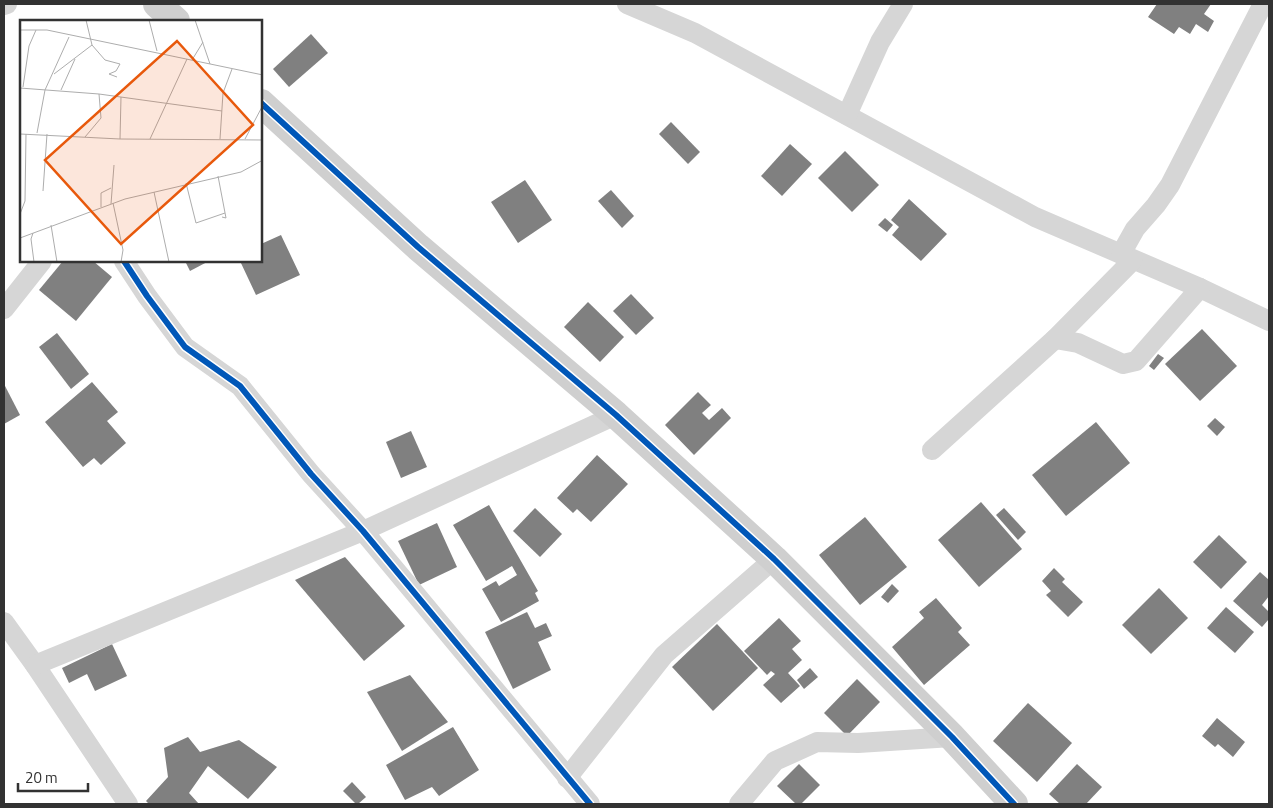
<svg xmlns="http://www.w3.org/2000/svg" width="1273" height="808" viewBox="0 0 1273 808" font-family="'Titillium Web',sans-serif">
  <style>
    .building { fill: #808080 }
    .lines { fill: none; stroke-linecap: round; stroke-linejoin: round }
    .street { stroke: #d6d6d6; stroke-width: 20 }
    .secondary { stroke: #cfcfcf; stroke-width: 28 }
    .cycleway-casing { stroke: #fff; stroke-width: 9 }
    .cycleway { stroke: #0057b8; stroke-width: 6 }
    .inset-road { fill: none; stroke: #adadad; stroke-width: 1 }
    .view { fill: #e8590c; fill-opacity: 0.15; stroke: #e8590c; stroke-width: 2.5 }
    .inset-edge { fill: none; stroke: #323232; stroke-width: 2.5 }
  </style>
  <rect width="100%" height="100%" fill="#fff"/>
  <!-- building -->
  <g class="building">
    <polygon points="1157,4 1211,4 1204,14 1214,21 1208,32 1196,24 1190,34 1179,27 1174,34 1148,17"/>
    <polygon points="311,34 328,53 289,87 273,69"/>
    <polygon points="671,122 700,152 688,164 659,134"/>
    <polygon points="790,144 812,164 782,196 761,176"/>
    <polygon points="845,151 879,185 852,212 818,178"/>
    <polygon points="525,180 552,220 518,243 491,202"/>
    <polygon points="611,190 634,216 622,228 598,201"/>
    <polygon points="909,199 947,234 921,261 892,235 899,227 891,220"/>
    <polygon points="885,218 893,225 887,232 878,225"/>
    <polygon points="281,235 300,275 256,295 240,261 261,261 261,244"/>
    <polygon points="63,261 93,261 112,277 76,321 39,290"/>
    <polygon points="185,261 209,261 190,271"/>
    <polygon points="631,294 654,318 636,335 613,311"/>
    <polygon points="588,302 624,337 600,362 564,327"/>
    <polygon points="1202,329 1237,366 1200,401 1165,364"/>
    <polygon points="57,333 89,374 71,389 39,347"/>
    <polygon points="1158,354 1164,358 1154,370 1149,366"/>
    <polygon points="92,382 118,412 107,421 126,443 101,465 94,458 83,467 45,422"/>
    <polygon points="4,384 20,415 4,424"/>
    <polygon points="698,392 711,405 702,413 709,420 722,408 731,418 694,455 665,425"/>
    <polygon points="1215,418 1225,427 1217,436 1207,426"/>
    <polygon points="1096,422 1130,463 1066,516 1032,475"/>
    <polygon points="411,431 427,467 401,478 386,442"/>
    <polygon points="597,455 628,484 591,522 577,509 573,513 557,498"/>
    <polygon points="981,502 1022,549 979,587 938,540"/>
    <polygon points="489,505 538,591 535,593 539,601 501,622 482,589 496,581 499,586 517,575 512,566 486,581 453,525"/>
    <polygon points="535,508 562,534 540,557 513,531"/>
    <polygon points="1004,508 1026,532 1018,540 996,515"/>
    <polygon points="865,517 907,567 860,605 819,555"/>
    <polygon points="437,523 457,567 419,585 398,541"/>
    <polygon points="1219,535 1247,562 1221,589 1193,562"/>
    <polygon points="345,557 405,626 364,661 295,580"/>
    <polygon points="1054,568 1065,579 1062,582 1083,602 1068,617 1046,595 1051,591 1042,581"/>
    <polygon points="1260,572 1269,580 1269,596 1262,605 1269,612 1269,619 1262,627 1233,601"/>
    <polygon points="892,584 899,591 888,603 881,597"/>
    <polygon points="1159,588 1188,618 1151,654 1122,625"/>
    <polygon points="936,598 962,628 958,632 970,645 924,685 892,647 924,618 919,612"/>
    <polygon points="1226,607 1254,632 1235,653 1207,628"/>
    <polygon points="527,612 535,628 546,623 552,636 538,642 551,670 513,689 485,632"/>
    <polygon points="779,618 801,641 792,649 802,660 788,673 800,686 781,703 763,685 775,674 771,671 767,675 744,651"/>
    <polygon points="717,624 758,668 713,711 672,667"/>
    <polygon points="112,644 127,676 95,691 87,674 69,683 62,668"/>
    <polygon points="810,668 818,677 804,689 797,680"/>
    <polygon points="410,675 448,722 402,751 367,692"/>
    <polygon points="857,679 880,702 847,736 824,713"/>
    <polygon points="1028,703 1072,743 1037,782 993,741"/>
    <polygon points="1217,718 1245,742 1233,757 1218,744 1215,747 1202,736"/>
    <polygon points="453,727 479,770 439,796 432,787 405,800 386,765"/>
    <polygon points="188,737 200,752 239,740 277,767 248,799 208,766 189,793 199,804 149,804 146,801 168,777 164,748"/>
    <polygon points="799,764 820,785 801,804 796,804 777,786"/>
    <polygon points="1077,764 1102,787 1086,804 1060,804 1049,794"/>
    <polygon points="352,782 366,797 358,804 356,804 343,791"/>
  </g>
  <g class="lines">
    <!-- street -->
    <g class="street">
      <polyline points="627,4 695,33 1035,217 1200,288 1269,321"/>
      <polyline points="4,5 7,4"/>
      <polyline points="847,115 880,42 903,4"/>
      <polyline points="1121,254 1135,229 1156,205 1170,185 1263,4"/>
      <polyline points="124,261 147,296 185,347 240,386 311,474 363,531 590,804"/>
      <polyline points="4,309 42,261"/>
      <polyline points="1055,339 1078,343 1123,364 1136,361 1200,288"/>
      <polyline points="932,450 1055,339 1133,260"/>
      <polyline points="4,622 35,665 128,804"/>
      <polyline points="35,665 363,531 616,415"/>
      <polyline points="567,778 664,655 774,559"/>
      <polyline points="739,804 775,761 817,742 858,743 952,737"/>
    </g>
    <!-- secondary -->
    <g class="secondary">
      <polyline points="157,4 176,21"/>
      <polyline points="261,103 418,247 616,415 774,559 952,737 1014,804"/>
    </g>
    <defs>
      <g id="cycleway">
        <polyline points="261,103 418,247 616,415 774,559 952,737 1014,804"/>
        <polyline points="124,261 147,296 185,347 240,386 311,474 363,531 590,804"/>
      </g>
    </defs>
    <!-- cycleway casing -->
    <use href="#cycleway" class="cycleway-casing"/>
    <!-- cycleway -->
    <use href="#cycleway" class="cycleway"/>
  </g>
  <!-- overview -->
  <g transform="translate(20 20)">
    <rect width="242" height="242" fill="#fff"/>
    <path class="inset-road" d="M66,0L72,25L85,40L100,44L96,51L89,54L97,57M129,0L137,31M175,0L190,44M0,10H27L243,55M172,40L183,22M34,54L72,25M3,67L9,26L16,10M0,68L79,74L202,91M41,70L55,39M17,113L25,70L49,17M0,114L100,119L243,120M65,117L81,98L79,74M100,119L101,77M130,119L167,39M200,119L203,73L212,49M225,119L243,85M198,156L206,198L202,197M166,163L176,203L205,193M23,171L27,114M134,172L149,242M93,183L103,230L101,242M91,184L94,145M81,187V173L91,168M0,194L5,181L6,114M31,205L37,242M13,213L11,219L14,242M0,218L105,179L221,152L243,140"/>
    <path class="view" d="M157,21L233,105L101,224L25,140Z"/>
    <rect width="242" height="242" class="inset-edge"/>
  </g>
  <!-- border -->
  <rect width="1273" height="808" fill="none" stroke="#323232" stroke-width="10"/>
  <!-- scale -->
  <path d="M18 783v8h70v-8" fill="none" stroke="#323232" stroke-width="2.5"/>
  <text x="25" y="783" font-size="15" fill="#323232" stroke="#ffffff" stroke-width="4" paint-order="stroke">20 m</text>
</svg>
